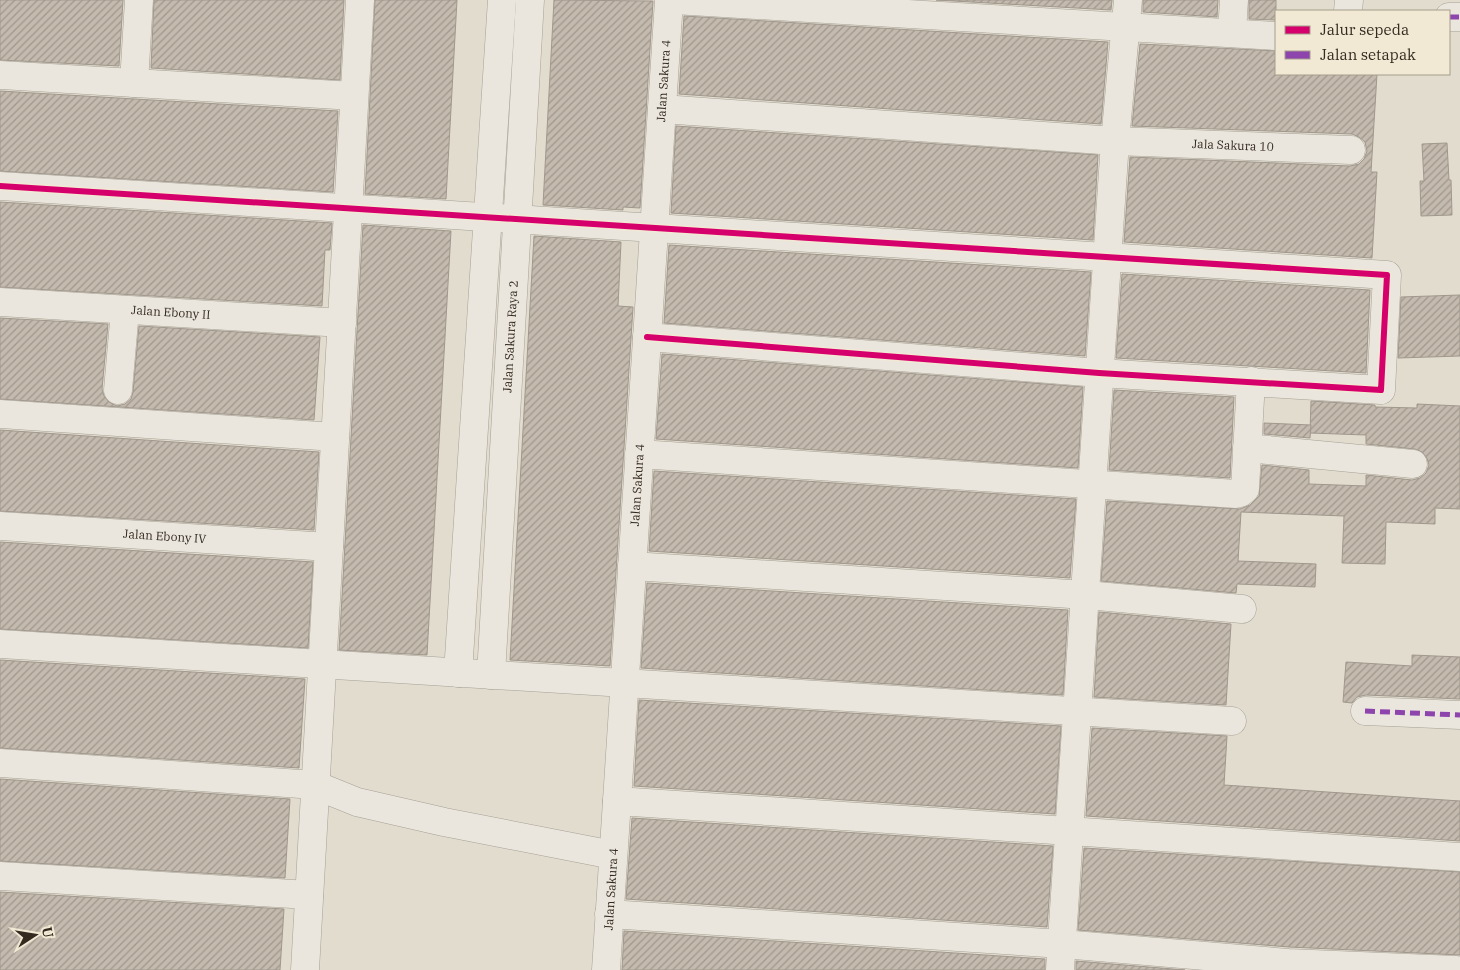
<svg xmlns="http://www.w3.org/2000/svg" width="1460" height="970" viewBox="0 0 1460 970" font-family="'IBM Plex Serif',serif">
  <style>
    .building { fill: url(#building-hatch); stroke: #a1988d }
    .lines { fill: none; stroke-linecap: round; stroke-linejoin: round }
    .minor-casing { stroke: #a6a196; stroke-width: 29 }
    .minor { stroke: #eae6de; stroke-width: 28 }
    .quiet { stroke: #8e44ad; stroke-width: 5; stroke-dasharray: 10 5; stroke-linecap: butt }
    .cycleway-casing { stroke: #f1e9d4; stroke-width: 9 }
    .cycleway { stroke: #d6006c; stroke-width: 6 }
    .labels { text-anchor: middle; stroke-width: 5; stroke-linejoin: round; paint-order: stroke }
    .street-label { font-size: 12px; fill: #342a20; stroke: #f1e9d4 }
  </style>
  <defs>
    <pattern id="building-hatch" width="6" height="6" patternUnits="userSpaceOnUse" patternTransform="scale(1.25)"><rect width="6" height="6" fill="#c4baae"/><path d="M-1 1l2-2M0 6l6-6M5 7l2-2" fill="none" stroke="#a0978d"/></pattern>
  </defs>
  <rect width="100%" height="100%" fill="#e1dccd"/>
  <!-- building -->
  <g class="building">
    <polygon points="0,0 123,0 119,66 0,60"/>
    <polygon points="154,0 344,0 340,80 151,68"/>
    <polygon points="375,0 457,0 446,199 365,194"/>
    <polygon points="554,0 653,1 640,208 623,207 623,210 543,205"/>
    <polygon points="936,0 1112,0 1111,10"/>
    <polygon points="1143,0 1218,0 1217,17 1143,12"/>
    <polygon points="1249,0 1276,0 1276,20 1249,19"/>
    <polygon points="684,16 1108,42 1101,124 679,94"/>
    <polygon points="1140,44 1276,51 1276,74 1377,74 1371,172 1377,172 1372,258 1124,242 1130,157 1350,166 1359,164 1364,159 1367,151 1365,142 1359,137 1352,134 1132,126"/>
    <polygon points="0,91 338,111 333,192 0,171"/>
    <polygon points="676,126 1098,155 1093,240 671,213"/>
    <polygon points="1447,143 1449,180 1451,180 1452,215 1421,216 1420,181 1424,181 1422,144"/>
    <polygon points="0,202 332,223 330,250 325,250 322,306 0,287"/>
    <polygon points="363,225 451,231 427,655 339,650"/>
    <polygon points="534,236 621,242 618,306 633,307 610,666 510,660"/>
    <polygon points="669,245 1091,272 1085,356 664,323"/>
    <polygon points="1122,274 1370,290 1366,373 1116,358"/>
    <polygon points="1460,295 1460,356 1398,358 1401,297"/>
    <polygon points="0,318 108,324 102,389 104,396 109,402 117,406 125,404 131,399 133,392 139,326 320,337 314,420 0,399"/>
    <polygon points="662,354 1083,387 1078,468 656,439"/>
    <polygon points="1114,390 1234,397 1230,478 1109,470"/>
    <polygon points="1311,401 1375,405 1375,407 1417,408 1417,404 1460,406 1460,509 1435,508 1435,524 1386,522 1385,564 1342,563 1344,516 1241,512 1238,561 1316,564 1315,587 1237,584 1236,593 1101,581 1107,501 1240,509 1250,505 1259,496 1262,465 1309,470 1309,484 1366,486 1366,475 1412,480 1420,478 1426,473 1429,465 1427,458 1422,452 1415,449 1366,444 1366,435 1310,433"/>
    <polygon points="1264,423 1311,425 1310,438 1264,434"/>
    <polygon points="0,430 319,452 314,530 0,511"/>
    <polygon points="654,471 1076,499 1070,578 649,551"/>
    <polygon points="0,542 313,562 308,648 0,629"/>
    <polygon points="647,583 1068,610 1063,695 641,668"/>
    <polygon points="1099,612 1231,624 1226,705 1094,697"/>
    <polygon points="1412,655 1460,657 1460,699 1366,695 1357,697 1352,703 1343,702 1346,662 1412,666"/>
    <polygon points="0,660 305,679 299,768 0,748"/>
    <polygon points="639,700 1061,726 1055,814 634,786"/>
    <polygon points="1092,728 1227,736 1224,785 1460,801 1460,841 1086,816"/>
    <polygon points="0,779 290,799 285,878 0,861"/>
    <polygon points="632,818 1053,846 1047,927 626,899"/>
    <polygon points="1084,848 1460,872 1460,955 1289,947 1078,930"/>
    <polygon points="0,892 284,909 280,970 0,970"/>
    <polygon points="624,931 1045,959 1045,970 622,970"/>
    <polygon points="1076,961 1185,970 1076,970"/>
  </g>
  <g class="lines">
    <defs>
      <g id="minor">
        <polyline points="674,0 1276,36"/>
        <polyline points="1348,11 1349,0"/>
        <polyline points="1449,17 1460,17"/>
        <polyline points="1232,33 1234,0"/>
        <polyline points="0,75 354,96"/>
        <polyline points="134,83 139,0"/>
        <path id="s1" d="M662,109L1115,141L1351,150"/>
        <polyline points="0,186 1387,275 1381,390 1099,373 647,337"/>
        <path id="s2" d="M0,302L342,323"/>
        <polyline points="118,390 125,310"/>
        <polyline points="0,414 335,437"/>
        <polyline points="1247,448 1413,464"/>
        <polyline points="639,454 1236,494 1240,493 1245,489 1251,381"/>
        <path id="s3" d="M0,526L329,547"/>
        <polyline points="632,566 1086,595 1242,609"/>
        <polyline points="0,644 1232,721"/>
        <polyline points="458,673 502,0"/>
        <path id="s4" d="M491,675L530,0"/>
        <polyline points="1365,711 1460,715"/>
        <polyline points="0,763 315,785 357,802 444,822 613,855"/>
        <polyline points="617,801 1460,857"/>
        <polyline points="0,876 309,895"/>
        <polyline points="609,914 1062,944 1288,963 1456,970"/>
        <polyline points="305,970 360,0"/>
        <path id="s5" d="M606,970L669,0"/>
        <polyline points="1060,970 1115,141 1128,0"/>
      </g>
    </defs>
    <!-- minor casing -->
    <use href="#minor" class="minor-casing"/>
    <!-- minor -->
    <use href="#minor" class="minor"/>
    <!-- quiet -->
    <g class="quiet">
      <polyline points="1449,17 1460,17"/>
      <polyline points="1365,711 1460,715"/>
    </g>
    <defs>
      <polyline id="cycleway" points="0,186 1387,275 1381,390 1099,373 647,337"/>
    </defs>
    <!-- cycleway casing -->
    <use href="#cycleway" class="cycleway-casing"/>
    <!-- cycleway -->
    <use href="#cycleway" class="cycleway"/>
  </g>
  <g class="labels">
    <!-- street labels -->
    <g class="street-label">
      <text dy="4" stroke="none"><textPath href="#s5" startOffset="891">Jalan Sakura 4</textPath></text>
      <text dy="4" stroke="none"><textPath href="#s1" startOffset="572">Jala Sakura 10</textPath></text>
      <text dy="4" stroke="none"><textPath href="#s2" startOffset="171">Jalan Ebony II</textPath></text>
      <text dy="4" stroke="none"><textPath href="#s4" startOffset="339">Jalan Sakura Raya 2</textPath></text>
      <text dy="4" stroke="none"><textPath href="#s5" startOffset="486">Jalan Sakura 4</textPath></text>
      <text dy="4" stroke="none"><textPath href="#s3" startOffset="165">Jalan Ebony IV</textPath></text>
      <text dy="4" stroke="none"><textPath href="#s5" startOffset="81">Jalan Sakura 4</textPath></text>
    </g>
  </g>
  <!-- legend -->
  <rect x="1275" y="10" width="175" height="65" fill="#f1e9d4" stroke="#a59d8c"/>
  <rect x="1285" y="26" width="25" height="8" fill="#d6006c" stroke="#a59d8c"/>
  <text x="1320" y="35" font-size="15" fill="#342a20">Jalur sepeda</text>
  <rect x="1285" y="51" width="25" height="8" fill="#8e44ad" stroke="#a59d8c"/>
  <text x="1320" y="60" font-size="15" fill="#342a20">Jalan setapak</text>
  <!-- north arrow -->
  <g transform="translate(35 935) rotate(78)" stroke="#f1e9d4" stroke-width="4" paint-order="stroke">
  <path d="M0-4L9 19L0 12L-9 19Z" fill="#342a20"/>
  <text y="-8" font-size="14" font-weight="bold" text-anchor="middle" fill="#342a20">U</text>
  </g>
</svg>
